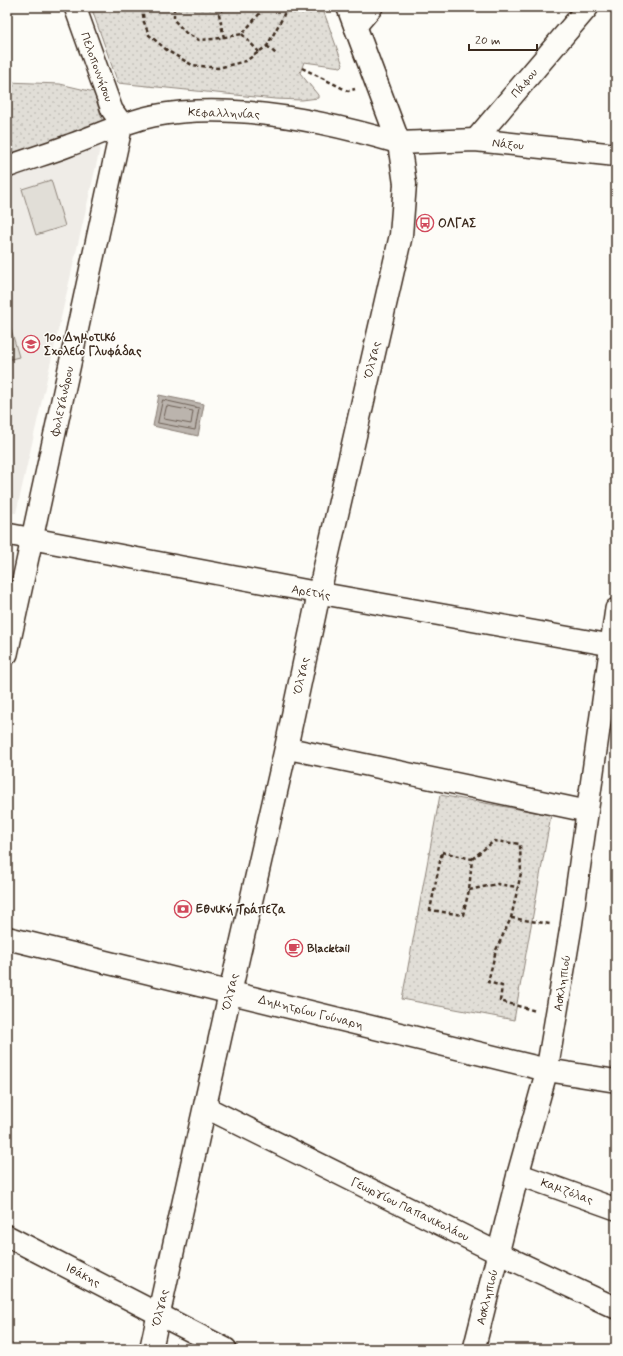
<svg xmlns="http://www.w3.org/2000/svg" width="623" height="1356" viewBox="0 0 623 1356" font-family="Mynerve,sans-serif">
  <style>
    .built { fill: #efece7 }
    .grass { fill: url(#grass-dots); stroke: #8e847a }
    .pitch { fill: #e1ded7; stroke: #8e847a }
    .water { fill: #bbb4ad; stroke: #887d74 }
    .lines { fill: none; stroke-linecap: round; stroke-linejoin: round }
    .shore { stroke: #6e6157; stroke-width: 1 }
    .minor-casing { stroke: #3b2a1e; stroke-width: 24 }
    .tertiary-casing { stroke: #3b2a1e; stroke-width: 25 }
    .secondary-casing { stroke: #3b2a1e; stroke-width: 25 }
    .path { stroke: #3b2a1e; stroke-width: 2.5; stroke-dasharray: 4 3; stroke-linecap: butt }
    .minor { stroke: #fdfcf7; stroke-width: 21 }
    .tertiary { stroke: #fdfcf7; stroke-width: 22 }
    .secondary { stroke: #fdfcf7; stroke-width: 22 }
    .labels { text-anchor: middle; stroke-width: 3; stroke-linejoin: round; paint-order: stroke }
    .street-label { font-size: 12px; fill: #3b2a1e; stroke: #fdfcf7 }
    .poi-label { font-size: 12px; font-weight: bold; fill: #3b2a1e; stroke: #fdfcf7; text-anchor: start }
  </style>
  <defs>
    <pattern id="grass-dots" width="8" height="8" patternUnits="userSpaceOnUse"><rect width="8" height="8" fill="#e1ded7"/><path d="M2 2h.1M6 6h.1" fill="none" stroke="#c2bfb8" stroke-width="1.8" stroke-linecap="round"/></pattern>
  </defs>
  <rect width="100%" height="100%" fill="#fdfcf7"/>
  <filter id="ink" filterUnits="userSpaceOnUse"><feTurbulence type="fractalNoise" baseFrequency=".025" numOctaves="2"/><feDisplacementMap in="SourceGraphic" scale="8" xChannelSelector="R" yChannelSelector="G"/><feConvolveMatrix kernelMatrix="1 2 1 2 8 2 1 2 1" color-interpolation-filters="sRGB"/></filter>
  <g filter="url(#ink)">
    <!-- built -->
    <polygon class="built" points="101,144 16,513 7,512 7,177"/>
    <!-- grass -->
    <g class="grass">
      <polygon points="91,7 322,7 343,65 341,67 304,62 300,73 318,95 318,98 302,100 275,99 118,83"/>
      <polygon points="7,82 60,84 94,92 104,126 7,155"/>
      <polygon points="440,795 551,815 514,1020 402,999"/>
    </g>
    <!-- pitch -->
    <g class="pitch">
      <polygon points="51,180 65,226 36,235 22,189"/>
      <polygon points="7,315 19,357 7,360"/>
    </g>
    <!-- water -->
    <polygon class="water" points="159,395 204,404 198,436 153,426"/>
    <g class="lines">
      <!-- shore -->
      <g class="shore">
        <polygon points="163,400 199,408 195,430 158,423"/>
        <polygon points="167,406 193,411 191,424 164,419"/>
      </g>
      <defs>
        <g id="minor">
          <polyline points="355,27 372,7"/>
          <polyline points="475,140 588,7"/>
          <path d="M7,167C28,159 50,153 70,145C98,135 124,122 153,116C231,101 325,121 399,143"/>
          <polyline points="7,534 319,593 616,646"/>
          <polyline points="7,654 122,124 112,110 75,7"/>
          <polyline points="286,748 586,811"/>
          <polyline points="205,1107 498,1253 616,1308"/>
          <polyline points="518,1174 616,1209"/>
          <polyline points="7,1236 226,1349"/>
          <polyline points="474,1349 518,1174 547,1070 571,927 616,609"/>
        </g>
        <g id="tertiary">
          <polyline points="399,143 475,140 616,155"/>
          <polyline points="230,993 286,748 319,593 401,235 405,184 399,143 348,7"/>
        </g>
        <g id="secondary">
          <polyline points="7,938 547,1070 616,1081"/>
          <polyline points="151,1349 230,993"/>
        </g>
      </defs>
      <!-- minor casing -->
      <use href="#minor" class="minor-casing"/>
      <!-- tertiary casing -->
      <use href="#tertiary" class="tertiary-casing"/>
      <!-- secondary casing -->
      <use href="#secondary" class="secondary-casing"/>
      <!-- path -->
      <g class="path">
        <polyline points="142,7 144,22 149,35 168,51 192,65 218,68 246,61 267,46 283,17 286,7"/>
        <polyline points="174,7 174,20 186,33 199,40 214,39 242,34 261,12 263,7"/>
        <polyline points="242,34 259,52"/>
        <polyline points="224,38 219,14 225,7"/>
        <polyline points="267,46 276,54"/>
        <polyline points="302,68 348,91 355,89"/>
        <polygon points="442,852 472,859 469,890 463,915 430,910"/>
        <polyline points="472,859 494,841 520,844 521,873 511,918 496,950 488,982 502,986 500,1001 536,1011"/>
        <polyline points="469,890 497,884 518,887"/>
        <polyline points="511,918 550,924"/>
      </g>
      <!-- minor -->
      <use href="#minor" class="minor"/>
      <!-- tertiary -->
      <use href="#tertiary" class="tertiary"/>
      <!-- secondary -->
      <use href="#secondary" class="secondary"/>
    </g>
  </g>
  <!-- icons -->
  <defs>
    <symbol id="bus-ring" viewBox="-11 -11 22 22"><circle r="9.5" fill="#fdfcf7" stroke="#d1495b" stroke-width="1.5"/><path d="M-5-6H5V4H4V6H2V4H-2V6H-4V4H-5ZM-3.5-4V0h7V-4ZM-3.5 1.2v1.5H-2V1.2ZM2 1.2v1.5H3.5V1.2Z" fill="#d1495b"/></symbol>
    <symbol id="school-ring" viewBox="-11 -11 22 22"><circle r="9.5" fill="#fdfcf7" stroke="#d1495b" stroke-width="1.5"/><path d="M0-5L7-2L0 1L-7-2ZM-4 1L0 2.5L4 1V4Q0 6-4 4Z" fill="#d1495b"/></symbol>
    <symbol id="bank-ring" viewBox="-11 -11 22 22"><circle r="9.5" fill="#fdfcf7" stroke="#d1495b" stroke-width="1.5"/><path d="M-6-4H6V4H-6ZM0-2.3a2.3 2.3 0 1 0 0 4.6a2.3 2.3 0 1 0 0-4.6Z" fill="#d1495b"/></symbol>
    <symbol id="cafe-ring" viewBox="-11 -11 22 22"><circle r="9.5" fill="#fdfcf7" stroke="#d1495b" stroke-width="1.5"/><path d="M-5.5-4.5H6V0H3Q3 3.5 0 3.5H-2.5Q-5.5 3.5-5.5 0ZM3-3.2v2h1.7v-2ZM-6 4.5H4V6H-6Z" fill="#d1495b"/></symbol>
  </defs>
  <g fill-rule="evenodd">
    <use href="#bus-ring" x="415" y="213" width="20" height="20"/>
    <use href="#school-ring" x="21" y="334" width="20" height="20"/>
    <use href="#bank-ring" x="173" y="899" width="20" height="20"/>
    <use href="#cafe-ring" x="284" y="938" width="20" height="20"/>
  </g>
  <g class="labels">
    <!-- street labels -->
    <g class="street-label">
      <text transform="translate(97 67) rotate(70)" y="4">Πελοποννήσου</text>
      <text transform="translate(524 83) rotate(-50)" y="4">Πάφου</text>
      <text transform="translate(224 113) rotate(2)" y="4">Κεφαλληνίας</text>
      <text transform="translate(508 144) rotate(6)" y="4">Νάξου</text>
      <text transform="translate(372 360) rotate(-77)" y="4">Όλγας</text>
      <text transform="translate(62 401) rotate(-78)" y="4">Φολεγάνδρου</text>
      <text transform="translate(311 592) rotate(10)" y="4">Αρετής</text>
      <text transform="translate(301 676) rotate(-78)" y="4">Όλγας</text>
      <text transform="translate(562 983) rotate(-81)" y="4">Ασκληπιού</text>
      <text transform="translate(230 992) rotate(-77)" y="4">Όλγας</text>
      <text transform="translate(311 1012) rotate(14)" y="4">Δημητρίου Γούναρη</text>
      <text transform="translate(567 1191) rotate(20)" y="4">Καμζόλας</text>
      <text transform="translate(410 1209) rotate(26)" y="4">Γεωργίου Παπανικολάου</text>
      <text transform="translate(83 1275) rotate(27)" y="4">Ιθάκης</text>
      <text transform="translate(487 1297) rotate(-76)" y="4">Ασκληπιού</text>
      <text transform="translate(160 1308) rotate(-77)" y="4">Όλγας</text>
    </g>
    <!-- poi labels -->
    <g class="poi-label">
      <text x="438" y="227">ΟΛΓΑΣ</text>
      <text x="44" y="341">10o Δημοτικό<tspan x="44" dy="14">Σχολείο Γλυφάδας</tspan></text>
      <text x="196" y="913">Εθνική Τράπεζα</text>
      <text x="307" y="952">Blacktail</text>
    </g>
  </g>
  <!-- margin -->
  <rect width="623" height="1356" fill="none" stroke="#fdfcf7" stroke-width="24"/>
  <rect x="12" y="12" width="599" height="1332" fill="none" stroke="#3b2a1e" stroke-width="1.5" filter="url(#ink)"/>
  <!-- scale -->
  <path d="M469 44v6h68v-6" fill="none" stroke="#3b2a1e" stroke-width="2"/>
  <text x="475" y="44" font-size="12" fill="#3b2a1e" stroke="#fdfcf7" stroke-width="3" paint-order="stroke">20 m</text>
</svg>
